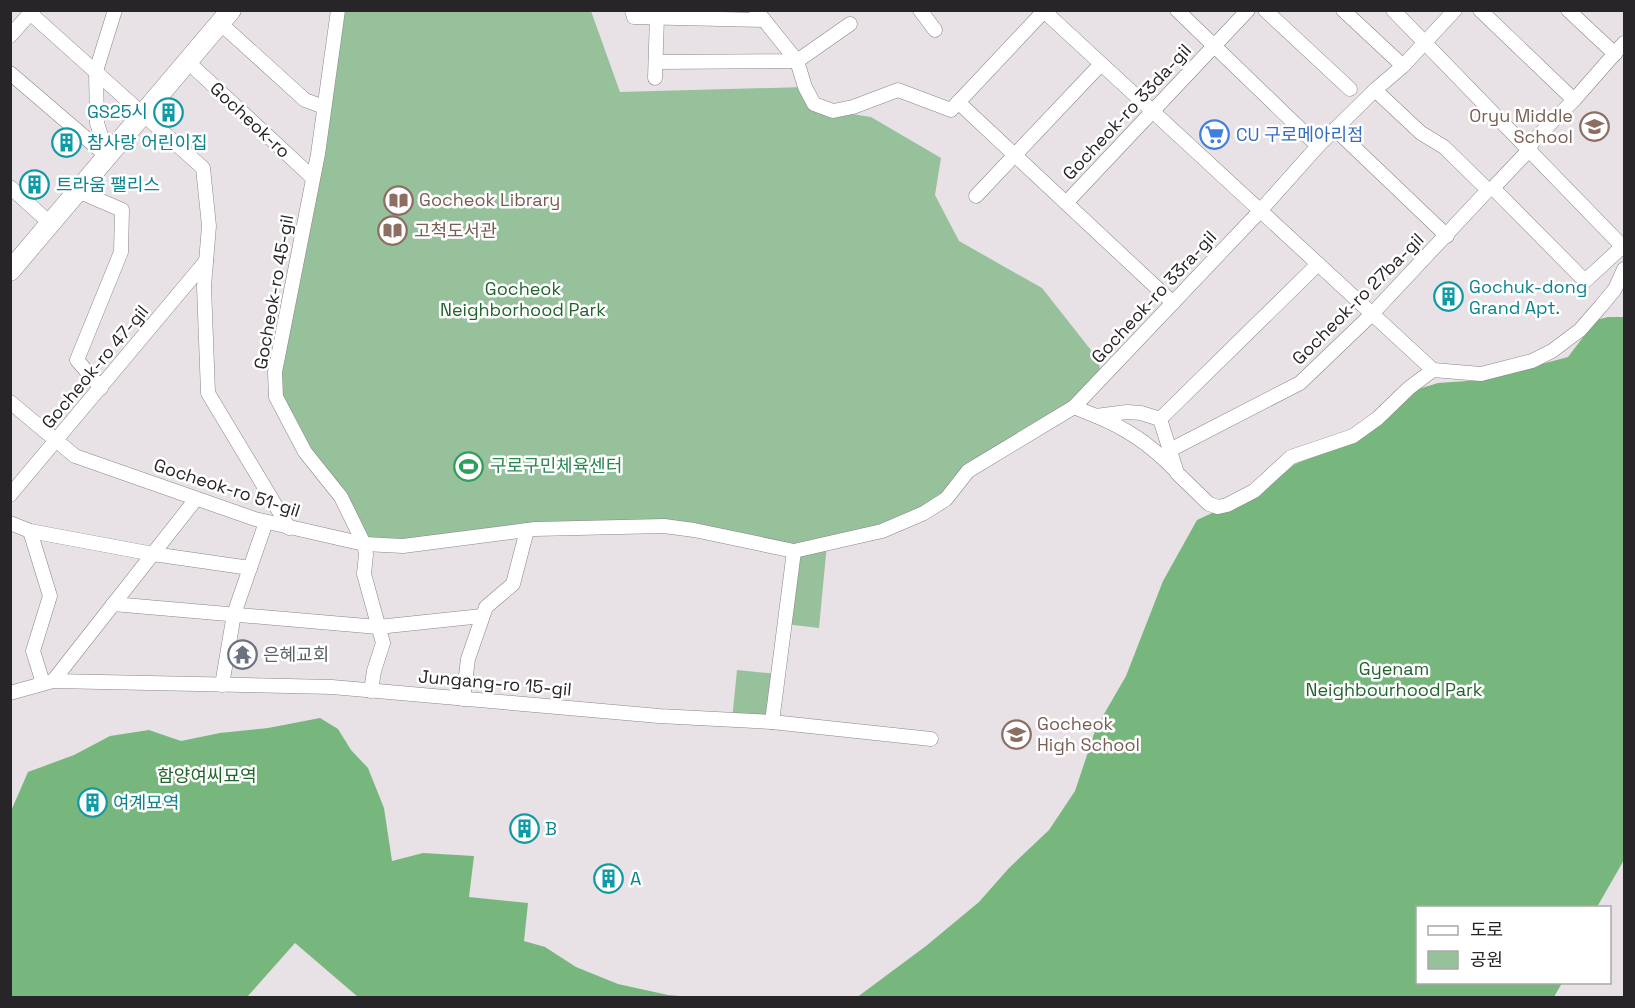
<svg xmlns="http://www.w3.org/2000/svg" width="1635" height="1008" viewBox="0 0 1635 1008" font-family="'Space Grotesk','Noto Sans KR',sans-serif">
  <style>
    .green { fill: #97c19b }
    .forest { fill: #77b77e }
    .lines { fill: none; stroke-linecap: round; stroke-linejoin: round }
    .street-casing { stroke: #8a858a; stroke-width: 15 }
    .secondary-casing { stroke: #8a858a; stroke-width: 21 }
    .street { stroke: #fff; stroke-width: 14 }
    .secondary { stroke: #fff; stroke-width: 20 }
    .labels { text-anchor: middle; stroke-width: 5; stroke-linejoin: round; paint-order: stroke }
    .culture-label { font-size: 18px; fill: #0d838f; stroke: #fff; text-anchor: start }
    .street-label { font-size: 18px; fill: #272527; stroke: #fff }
    .education-label { font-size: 18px; fill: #785e54; stroke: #fff; text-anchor: start }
    .shop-label { font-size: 18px; fill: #366cbe; stroke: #fff; text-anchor: start }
    .park-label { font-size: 18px; fill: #22642e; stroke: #fff }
    .leisure-label { font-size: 18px; fill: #27864d; stroke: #fff; text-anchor: start }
    .worship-label { font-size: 18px; fill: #5b616d; stroke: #fff; text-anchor: start }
  </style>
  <rect width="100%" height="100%" fill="#e8e2e7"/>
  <!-- green -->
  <g class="green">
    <polygon points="338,10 591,11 620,92 805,87 833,111 871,117 941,158 935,195 959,241 1042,288 1098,359 1102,378 1074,407 968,471 924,513 827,544 819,628 785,624 794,551 664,526 364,544 276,397"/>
    <polygon points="737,670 778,674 772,722 732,720"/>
  </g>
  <!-- forest -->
  <g class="forest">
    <polygon points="1608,317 1624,317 1624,860 1597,907 1418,908 1418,982 1562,983 1554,997 856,998 926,946 979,902 1009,868 1049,830 1075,791 1096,728 1126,676 1163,581 1197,520 1266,488 1295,464 1354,441 1388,418 1412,391 1438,383 1482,380 1568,357 1596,320"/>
    <polygon points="320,718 338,729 351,750 368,768 384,808 392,861 423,853 474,856 469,897 528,903 524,941 545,947 576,967 618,984 668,995 692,997 358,997 295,943 247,997 11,997 11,811 28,772 74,755 110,736 149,730 181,741 220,733 268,728"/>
  </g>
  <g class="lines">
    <defs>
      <g id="street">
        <polyline points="338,10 318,154 275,372 276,397 305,452 341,497 364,544 366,554 364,574 383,643 374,671 371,691"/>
        <polyline points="632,10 634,17 764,20"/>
        <polyline points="756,10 797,61 805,87 814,104 833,111 853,107 898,90 951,110 1045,10"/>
        <polyline points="920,10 935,30"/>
        <polyline points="1177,10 1318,146"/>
        <polyline points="1265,10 1350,89"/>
        <polyline points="1343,10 1403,66"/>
        <polyline points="1393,10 1624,248"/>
        <polyline points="1480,10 1574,100"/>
        <polyline points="1568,10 1615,54"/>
        <polyline points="1044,11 1433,370"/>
        <polyline points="30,13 203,168 209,226 204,286 208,393 289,528"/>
        <polyline points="220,23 305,100 324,107"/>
        <polyline points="10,36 33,10"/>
        <polyline points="188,62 313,178"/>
        <polyline points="656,62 797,61 850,24"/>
        <polyline points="10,73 108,157"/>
        <polyline points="655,78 657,17"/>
        <polyline points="1375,90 1421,133 1444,147 1488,190"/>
        <polyline points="958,102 1173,303"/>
        <polyline points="1335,129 1447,236"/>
        <polyline points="108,157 97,123 96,71 115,10"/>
        <polyline points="10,187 51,224"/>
        <polyline points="1493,188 1585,281 1623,246"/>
        <polyline points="78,191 122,210 121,252 77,360 101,388"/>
        <polyline points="976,196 1101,64"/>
        <polyline points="1066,203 1248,10"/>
        <polyline points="10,402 75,456 255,519 364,544 403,546 535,529 664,526 694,530 794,551 882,531 924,513 946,499 968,471 1074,407 1260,211 1318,146 1375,90 1403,66 1455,10"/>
        <polyline points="1074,407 1096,416 1127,412 1141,413 1160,419 1177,473 1209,504 1218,507 1227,505 1254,491 1291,457 1353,436 1378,418 1409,388 1433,370 1481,374 1532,361 1552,351 1580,330 1601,306 1615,289 1624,269"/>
        <path d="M1096,416C1126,428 1152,446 1174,469"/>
        <polyline points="1160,419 1318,264"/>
        <polyline points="1170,450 1300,383 1372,314 1488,190 1493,188 1529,150 1533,141 1574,100 1624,43"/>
        <polyline points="10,495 206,261"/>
        <polyline points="10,523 30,531 153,554 250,568"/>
        <polyline points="30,531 50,596 33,651 43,683"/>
        <polyline points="113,604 378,627 482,616"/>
        <polyline points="53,681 196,499"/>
        <polyline points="222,685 234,614 266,522"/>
        <polyline points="10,693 53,681 332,687 659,716 772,722 931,739"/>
        <polyline points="463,699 468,659 486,607 513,584 527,530"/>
        <polyline points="772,722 794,551"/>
      </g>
      <polyline id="secondary" points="10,271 231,10"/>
    </defs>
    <!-- street casing -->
    <use href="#street" class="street-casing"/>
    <!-- secondary casing -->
    <use href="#secondary" class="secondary-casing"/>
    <!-- street -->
    <use href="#street" class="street"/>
    <!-- secondary -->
    <use href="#secondary" class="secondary"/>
  </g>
  <!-- icons -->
  <defs>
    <symbol id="building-ring" viewBox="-11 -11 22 22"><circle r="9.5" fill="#fff" stroke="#0f9aa8" stroke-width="1.5"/><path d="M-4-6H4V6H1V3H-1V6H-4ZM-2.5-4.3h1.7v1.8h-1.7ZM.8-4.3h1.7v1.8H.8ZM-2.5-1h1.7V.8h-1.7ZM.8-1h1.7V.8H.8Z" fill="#0f9aa8"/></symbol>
    <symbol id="school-ring" viewBox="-11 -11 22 22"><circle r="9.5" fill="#fff" stroke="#8d6e63" stroke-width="1.5"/><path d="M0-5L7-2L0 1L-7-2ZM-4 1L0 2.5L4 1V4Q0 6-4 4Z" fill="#8d6e63"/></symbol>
    <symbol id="supermarket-ring" viewBox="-11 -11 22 22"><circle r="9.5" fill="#fff" stroke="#3f7fe0" stroke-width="1.5"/><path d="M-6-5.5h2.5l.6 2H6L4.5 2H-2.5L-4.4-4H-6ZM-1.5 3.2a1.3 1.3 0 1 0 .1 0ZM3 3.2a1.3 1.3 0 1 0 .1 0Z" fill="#3f7fe0"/></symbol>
    <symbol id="library-ring" viewBox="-11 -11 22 22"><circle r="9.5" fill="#fff" stroke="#8d6e63" stroke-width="1.5"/><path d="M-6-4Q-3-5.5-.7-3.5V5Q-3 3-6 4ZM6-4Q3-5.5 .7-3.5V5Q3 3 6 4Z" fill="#8d6e63"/></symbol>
    <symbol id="stadium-ring" viewBox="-11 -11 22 22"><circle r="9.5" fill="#fff" stroke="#2e9e5b" stroke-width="1.5"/><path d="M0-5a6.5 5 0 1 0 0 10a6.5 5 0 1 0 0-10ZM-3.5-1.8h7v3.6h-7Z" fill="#2e9e5b"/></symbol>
    <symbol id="temple-ring" viewBox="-11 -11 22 22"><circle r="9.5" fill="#fff" stroke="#6b7280" stroke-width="1.5"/><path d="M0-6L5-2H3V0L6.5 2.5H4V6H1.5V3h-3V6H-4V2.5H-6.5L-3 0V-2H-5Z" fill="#6b7280"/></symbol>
  </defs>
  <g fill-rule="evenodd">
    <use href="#building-ring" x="152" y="96" width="33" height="33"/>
    <use href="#school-ring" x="1578" y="110" width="33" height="33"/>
    <use href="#supermarket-ring" x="1198" y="118" width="33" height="33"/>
    <use href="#building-ring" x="50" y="126" width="33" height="33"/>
    <use href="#building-ring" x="18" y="168" width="33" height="33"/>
    <use href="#library-ring" x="382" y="184" width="33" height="33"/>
    <use href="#library-ring" x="376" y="214" width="33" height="33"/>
    <use href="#building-ring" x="1432" y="280" width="33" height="33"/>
    <use href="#stadium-ring" x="452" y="450" width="33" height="33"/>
    <use href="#temple-ring" x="226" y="638" width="33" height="33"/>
    <use href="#school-ring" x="1000" y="718" width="33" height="33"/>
    <use href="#building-ring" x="76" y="786" width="33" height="33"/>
    <use href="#building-ring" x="508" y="812" width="33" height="33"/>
    <use href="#building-ring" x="592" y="862" width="33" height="33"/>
  </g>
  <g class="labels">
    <!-- culture labels -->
    <g class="culture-label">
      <text x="148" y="118" text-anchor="end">GS25시</text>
      <text x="87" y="149">참사랑 어린이집</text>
      <text x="56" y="191">트라움 팰리스</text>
      <text x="1469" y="293">Gochuk-dong<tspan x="1469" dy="21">Grand Apt.</tspan></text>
      <text x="113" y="809">여계묘역</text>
      <text x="545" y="835">B</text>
      <text x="630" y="885">A</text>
    </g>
    <!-- street labels -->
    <g class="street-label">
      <text transform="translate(1127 112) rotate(-47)" y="6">Gocheok-ro 33da-gil</text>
      <text transform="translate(250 120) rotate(43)" y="6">Gocheok-ro</text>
      <text transform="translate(274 292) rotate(-80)" y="6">Gocheok-ro 45-gil</text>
      <text transform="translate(1154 297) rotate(-47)" y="6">Gocheok-ro 33ra-gil</text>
      <text transform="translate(1358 299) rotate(-45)" y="6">Gocheok-ro 27ba-gil</text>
      <text transform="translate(95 367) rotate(-50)" y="6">Gocheok-ro 47-gil</text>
      <text transform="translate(227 488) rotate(18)" y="6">Gocheok-ro 51-gil</text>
      <text transform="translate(495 683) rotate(5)" y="6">Jungang-ro 15-gil</text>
    </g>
    <!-- education labels -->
    <g class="education-label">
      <text x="1573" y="122" text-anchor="end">Oryu Middle<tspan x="1573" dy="21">School</tspan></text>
      <text x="419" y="206">Gocheok Library</text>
      <text x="414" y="237">고척도서관</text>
      <text x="1037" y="730">Gocheok<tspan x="1037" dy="21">High School</tspan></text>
    </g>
    <!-- shop labels -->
    <g class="shop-label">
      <text x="1236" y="141">CU 구로메아리점</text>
    </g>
    <!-- park labels -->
    <g class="park-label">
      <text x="523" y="295">Gocheok<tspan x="523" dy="21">Neighborhood Park</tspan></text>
      <text x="1394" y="675">Gyenam<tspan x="1394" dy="21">Neighbourhood Park</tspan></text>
      <text x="207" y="782">함양여씨묘역</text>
    </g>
    <!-- leisure labels -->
    <g class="leisure-label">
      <text x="490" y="472">구로구민체육센터</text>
    </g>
    <!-- worship labels -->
    <g class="worship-label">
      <text x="263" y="661">은혜교회</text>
    </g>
  </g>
  <!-- border -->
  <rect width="1635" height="1008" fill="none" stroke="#272527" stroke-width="24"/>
  <!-- legend -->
  <rect x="1416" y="906" width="195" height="78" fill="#ffffff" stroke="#a9a8a9" stroke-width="1.5"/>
  <rect x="1428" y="926" width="30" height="9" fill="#ffffff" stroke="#a9a8a9" stroke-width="1.5"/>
  <text x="1470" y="936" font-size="18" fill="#272527">도로</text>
  <rect x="1428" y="951" width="30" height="18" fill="#97c19b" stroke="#a9a8a9" stroke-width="1.5"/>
  <text x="1470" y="966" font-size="18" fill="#272527">공원</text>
</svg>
